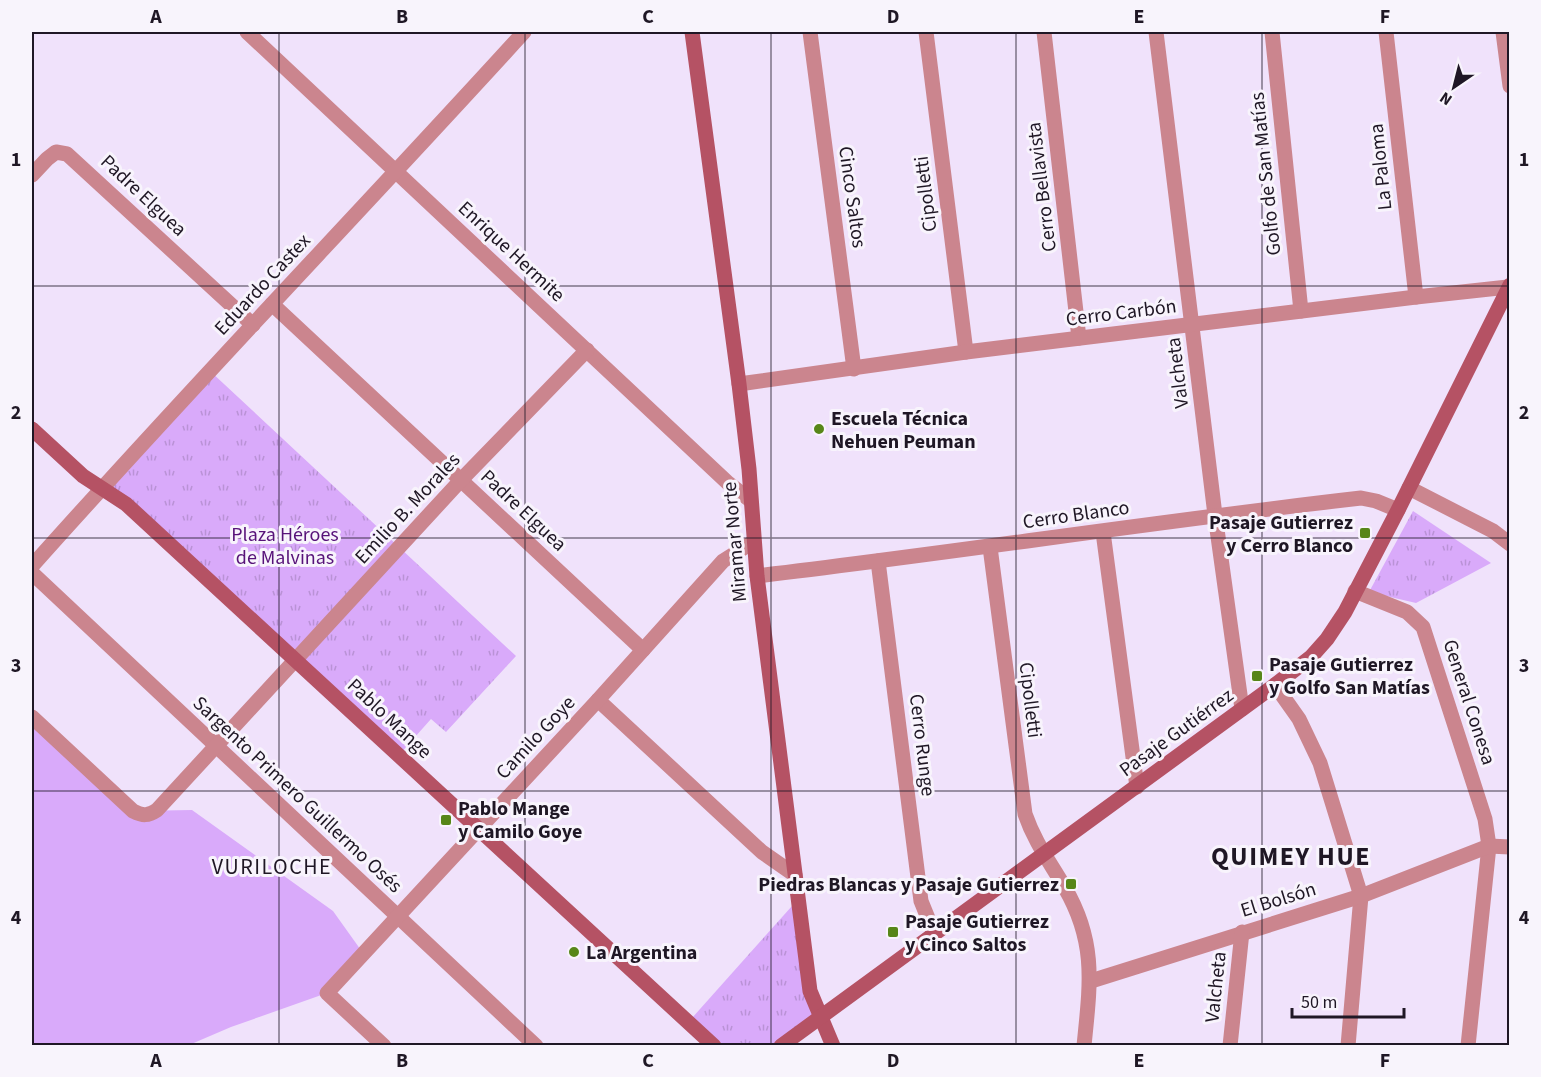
<svg xmlns="http://www.w3.org/2000/svg" width="1541" height="1077" viewBox="0 0 1541 1077" font-family="'Source Sans 3',sans-serif">
  <style>
    .grass { fill: #d9aafa }
    .park { fill: url(#park-tufts) }
    .lines { fill: none; stroke-linecap: round; stroke-linejoin: round }
    .street { stroke: #cb858e; stroke-width: 15 }
    .secondary { stroke: #b55264; stroke-width: 15 }
    .grid { fill: none; stroke: #1f1725; stroke-width: 1.5; stroke-opacity: 0.55 }
    .poi-dot { fill: #578618; stroke: #f8f4fc; stroke-width: 2 }
    .labels { text-anchor: middle; stroke-width: 6; stroke-linejoin: round; paint-order: stroke }
    .street-label { font-size: 20px; fill: #1f1725; stroke: #f8f4fc }
    .poi-label { font-size: 20px; font-weight: bold; fill: #1f1725; stroke: #f8f4fc; text-anchor: start }
    .park-label { font-size: 20px; fill: #571279; stroke: #f8f4fc }
    .quarter-label { font-size: 22px; letter-spacing: 1.5px; fill: #1f1725; stroke: #f8f4fc }
    .district-label { font-size: 26px; font-weight: bold; letter-spacing: 1.5px; fill: #1f1725; stroke: #f8f4fc }
    .neatline { fill: none; stroke: #1f1725; stroke-width: 2 }
    .grid-label { font-size: 20px; text-anchor: middle; font-weight: bold; fill: #1f1725 }
  </style>
  <defs>
    <pattern id="park-tufts" width="24" height="20" patternUnits="userSpaceOnUse" patternTransform="scale(1.5)"><rect width="24" height="20" fill="#d9aafa"/><path d="M3 7l-1-3M5 7V3M7 7l1-3M15 17l-1-3M17 17v-4M19 17l1-3" fill="none" stroke="#ba92d6"/></pattern>
  </defs>
  <rect width="100%" height="100%" fill="#f0e2fb"/>
  <!-- grass -->
  <polygon class="grass" points="32,717 133,811 192,810 333,911 363,953 327,993 231,1027 189,1045 32,1045"/>
  <!-- park -->
  <g class="park">
    <polygon points="210,371 516,656 446,732 431,719 399,755 101,487"/>
    <polygon points="1413,511 1491,563 1416,603 1369,592"/>
    <polygon points="792,906 815,1014 773,1046 722,1045 692,1018"/>
  </g>
  <g class="lines">
    <!-- street -->
    <g class="street">
      <polyline points="247,32 728,483 750,500"/>
      <polyline points="810,32 854,369"/>
      <polyline points="926,32 966,352"/>
      <polyline points="1044,32 1079,338"/>
      <polyline points="1156,32 1215,515 1242,709"/>
      <polyline points="1272,32 1301,311"/>
      <polyline points="1386,32 1416,297"/>
      <polyline points="1503,32 1510,86"/>
      <polyline points="32,175 47,159 56,152 67,154 253,325"/>
      <polyline points="272,304 643,650"/>
      <polyline points="739,384 966,352 1416,297 1508,287 1510,291"/>
      <polyline points="1409,488 1493,531 1510,544"/>
      <polyline points="1103,532 1137,787"/>
      <path d="M990,547L1025,814C1035,843 1050,862 1065,888C1097,943 1090,985 1084,1046"/>
      <polyline points="878,561 921,901 934,933"/>
      <path d="M32,566C193,385 361,211 524,32"/>
      <polyline points="32,573 536,1046"/>
      <path d="M757,576C959,552 1159,521 1361,498L1376,501L1398,510"/>
      <polyline points="1355,591 1407,612 1423,627 1485,819 1489,846 1468,1046"/>
      <polyline points="1275,685 1299,719 1320,763 1361,896 1348,1046"/>
      <polyline points="598,700 762,852 795,875"/>
      <path d="M32,717L133,811C143,816 148,816 157,810L461,480L587,350"/>
      <polyline points="1091,981 1361,896 1489,846 1510,847"/>
      <polyline points="384,1046 327,993 598,700 723,561 753,542"/>
      <polyline points="1230,1046 1242,932"/>
    </g>
    <!-- secondary -->
    <g class="secondary">
      <polyline points="692,32 739,384 749,469 757,576 810,991 833,1046"/>
      <polyline points="32,429 83,476 126,504 714,1046"/>
      <polyline points="781,1046 1275,685 1311,657 1327,639 1345,612 1398,510 1510,285"/>
    </g>
  </g>
  <!-- grid -->
  <path class="grid" d="M279,32V1046M525,32V1046M771,32V1046M1016,32V1046M1262,32V1046M32,286H1510M32,538H1510M32,791H1510"/>
  <!-- markers -->
  <g class="poi-dot">
    <circle cx="819" cy="429" r="6"/>
    <rect x="1359" y="527" width="12" height="12" rx="3"/>
    <rect x="1251" y="670" width="12" height="12" rx="3"/>
    <rect x="440" y="814" width="12" height="12" rx="3"/>
    <rect x="1065" y="878" width="12" height="12" rx="3"/>
    <rect x="887" y="926" width="12" height="12" rx="3"/>
    <circle cx="574" cy="952" r="6"/>
  </g>
  <g class="labels">
    <!-- street labels -->
    <g class="street-label">
      <text transform="translate(1380 167) rotate(-96)" y="7">La Paloma</text>
      <text transform="translate(1265 174) rotate(-96)" y="7">Golfo de San Matías</text>
      <text transform="translate(1041 187) rotate(-97)" y="7">Cerro Bellavista</text>
      <text transform="translate(925 194) rotate(-97)" y="7">Cipolletti</text>
      <text transform="translate(144 195) rotate(43)" y="7">Padre Elguea</text>
      <text transform="translate(853 197) rotate(82)" y="7">Cinco Saltos</text>
      <text transform="translate(512 251) rotate(43)" y="7">Enrique Hermite</text>
      <text transform="translate(262 284) rotate(-47)" y="7">Eduardo Castex</text>
      <text transform="translate(1121 312) rotate(-7)" y="7">Cerro Carbón</text>
      <text transform="translate(1177 373) rotate(-97)" y="7">Valcheta</text>
      <text transform="translate(407 508) rotate(-47)" y="7">Emilio B. Morales</text>
      <text transform="translate(524 510) rotate(43)" y="7">Padre Elguea</text>
      <text transform="translate(1076 514) rotate(-8)" y="7">Cerro Blanco</text>
      <text transform="translate(734 542) rotate(-95)" y="7">Miramar Norte</text>
      <text transform="translate(1031 700) rotate(83)" y="7">Cipolletti</text>
      <text transform="translate(1470 702) rotate(72)" y="7">General Conesa</text>
      <text transform="translate(390 718) rotate(43)" y="7">Pablo Mange</text>
      <text transform="translate(1176 732) rotate(-36)" y="7">Pasaje Gutiérrez</text>
      <text transform="translate(535 737) rotate(-47)" y="7">Camilo Goye</text>
      <text transform="translate(923 745) rotate(83)" y="7">Cerro Runge</text>
      <text transform="translate(298 794) rotate(43)" y="7">Sargento Primero Guillermo Osés</text>
      <text transform="translate(1278 899) rotate(-17)" y="7">El Bolsón</text>
      <text transform="translate(1215 987) rotate(-84)" y="7">Valcheta</text>
    </g>
    <!-- poi labels -->
    <g class="poi-label">
      <text x="831" y="425">Escuela Técnica<tspan x="831" dy="23">Nehuen Peuman</tspan></text>
      <text x="1353" y="529" text-anchor="end">Pasaje Gutierrez<tspan x="1353" dy="23">y Cerro Blanco</tspan></text>
      <text x="1269" y="671">Pasaje Gutierrez<tspan x="1269" dy="23">y Golfo San Matías</tspan></text>
      <text x="458" y="815">Pablo Mange<tspan x="458" dy="23">y Camilo Goye</tspan></text>
      <text x="1059" y="891" text-anchor="end">Piedras Blancas y Pasaje Gutierrez</text>
      <text x="905" y="928">Pasaje Gutierrez<tspan x="905" dy="23">y Cinco Saltos</tspan></text>
      <text x="586" y="959">La Argentina</text>
    </g>
    <!-- park labels -->
    <g class="park-label">
      <text x="285" y="541">Plaza Héroes<tspan x="285" dy="23">de Malvinas</tspan></text>
    </g>
    <!-- quarter labels -->
    <g class="quarter-label">
      <text x="272" y="874">VURILOCHE</text>
    </g>
    <!-- district labels -->
    <g class="district-label">
      <text x="1291" y="865">QUIMEY HUE</text>
    </g>
  </g>
  <!-- border -->
  <rect width="1541" height="1077" fill="none" stroke="#f8f4fc" stroke-width="66"/>
  <!-- north arrow -->
  <g transform="translate(1454 87) rotate(215)" stroke="#f8f4fc" stroke-width="4.5" paint-order="stroke">
  <path d="M0-4.5L10 22L0 15L-10 22Z" fill="#1f1725"/>
  <text y="-9" font-size="16" font-weight="bold" text-anchor="middle" fill="#1f1725">N</text>
  </g>
  <!-- scale -->
  <path d="M1292 1008v9h112v-9" fill="none" stroke="#1f1725" stroke-width="3"/>
  <text x="1301" y="1008" font-size="18" fill="#1f1725" stroke="#f8f4fc" stroke-width="4.5" paint-order="stroke">50 m</text>
  <rect x="33" y="33" width="1475" height="1011" class="neatline"/>
  <g class="grid-label">
    <text x="156" y="23">A</text>
    <text x="402" y="23">B</text>
    <text x="648" y="23">C</text>
    <text x="893" y="23">D</text>
    <text x="1139" y="23">E</text>
    <text x="1385" y="23">F</text>
    <text x="16" y="166">1</text>
    <text x="1524" y="166">1</text>
    <text x="16" y="419">2</text>
    <text x="1524" y="419">2</text>
    <text x="16" y="672">3</text>
    <text x="1524" y="672">3</text>
    <text x="16" y="924">4</text>
    <text x="1524" y="924">4</text>
    <text x="156" y="1067">A</text>
    <text x="402" y="1067">B</text>
    <text x="648" y="1067">C</text>
    <text x="893" y="1067">D</text>
    <text x="1139" y="1067">E</text>
    <text x="1385" y="1067">F</text>
  </g>
</svg>
